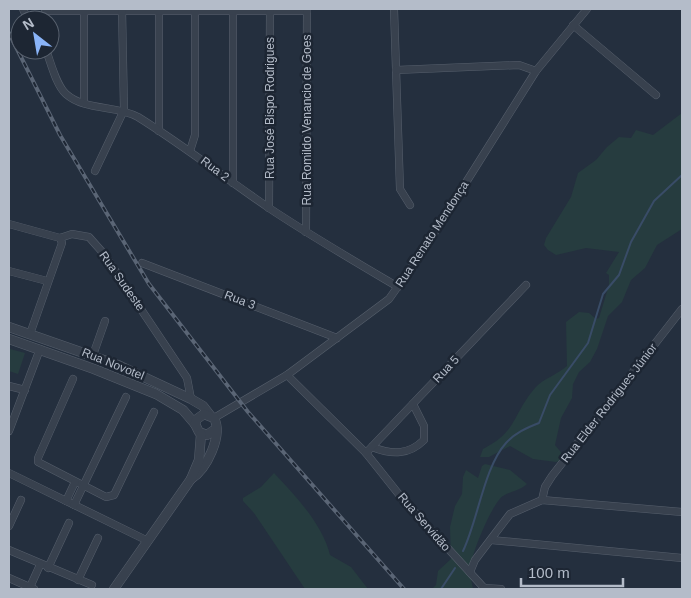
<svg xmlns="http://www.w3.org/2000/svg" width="691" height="598" viewBox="0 0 691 598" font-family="Arial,sans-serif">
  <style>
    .green { fill: #263c3f }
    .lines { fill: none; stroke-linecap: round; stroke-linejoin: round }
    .stream { stroke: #394c67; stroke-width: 2 }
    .minor-casing { stroke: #565f6c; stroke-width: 8 }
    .tertiary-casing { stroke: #565f6c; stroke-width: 10 }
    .minor { stroke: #38414e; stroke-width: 7 }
    .tertiary { stroke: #38414e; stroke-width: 9 }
    .rail-casing { stroke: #5a6575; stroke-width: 4 }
    .rail { stroke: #1d2633; stroke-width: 2; stroke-dasharray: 5.5; stroke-linecap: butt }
    .labels { text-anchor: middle; stroke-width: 5; stroke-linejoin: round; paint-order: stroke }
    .street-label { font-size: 12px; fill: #b4bcc9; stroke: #1d2633 }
  </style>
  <rect width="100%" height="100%" fill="#242f3e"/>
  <!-- green -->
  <g class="green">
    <path d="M682,113V229L657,245L645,268L631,280L622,302L608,316L597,349L590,362L579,372L573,384L572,398L561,418L555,445L564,456L563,460L556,462L533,459L510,446L489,457H480L483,449C518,431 512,415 535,388C544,378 557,375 567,366L566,322L579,312L589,313L596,319L599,318L609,285V275L606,273L619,252L586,248L556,255L548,250L544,245L546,238L571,197L578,173L596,160L607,147L619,137L631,138L636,130L653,135Z"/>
    <polygon points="10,349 25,353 18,374 9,371"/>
    <path d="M485,464L510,470L527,484C519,491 511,491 503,496C492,503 470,557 470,570C470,576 472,583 473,589H432L436,585L438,571L451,559L450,527L455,506L462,494L463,477L466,470L478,478L482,466Z"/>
    <path d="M274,473C295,495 323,525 330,555L351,567L368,589H305L254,513L243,501V498L261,487Z"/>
  </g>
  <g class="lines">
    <!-- stream -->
    <g class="stream">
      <path d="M463,551C478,520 484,467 506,443C515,433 526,428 539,423L550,395L588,343L603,294L619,275L631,242L654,201L682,175"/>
      <polyline points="441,589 455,568"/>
    </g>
    <defs>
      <g id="minor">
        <polyline points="23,9 28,20"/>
        <polyline points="84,9 84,102"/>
        <polyline points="159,9 159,131"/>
        <polyline points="233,9 233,183"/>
        <polyline points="394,9 400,189 410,205"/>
        <polyline points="45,11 307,11"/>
        <polyline points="573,25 656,95"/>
        <path d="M46,50C51,63 56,85 66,94C85,111 117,105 138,117C183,145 225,178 269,208C311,236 354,261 398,287"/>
        <polyline points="396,70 519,65 536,71"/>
        <polyline points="190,151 195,135 195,9"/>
        <polyline points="95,171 124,110 122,9"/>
        <polyline points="269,208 270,9"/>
        <polyline points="9,224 60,238 72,234 89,237 104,254 187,378 191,399"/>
        <polyline points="306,232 307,9"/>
        <polyline points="142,263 337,338"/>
        <polyline points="9,271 47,281"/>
        <polyline points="30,334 62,243 60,238"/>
        <polyline points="93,355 105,321"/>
        <polyline points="287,375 366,453 401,497 485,589"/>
        <polyline points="73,379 38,458 38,462 106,497 114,495 154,412"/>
        <polyline points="9,386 25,390"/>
        <polyline points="214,418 287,375 389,299 421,254 536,71 587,9"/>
        <polyline points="9,431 40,349"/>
        <path d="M372,447C392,455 409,455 424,440V426L413,404"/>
        <polyline points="366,453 526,285"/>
        <polyline points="9,473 148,541"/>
        <polyline points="542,500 545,487 552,476 682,309"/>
        <polyline points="66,501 75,482"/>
        <polyline points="74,505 126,397"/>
        <polyline points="9,526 21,500"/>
        <polyline points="491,540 682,558"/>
        <polyline points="9,550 92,585"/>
        <polyline points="48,568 69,523"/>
        <polyline points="470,572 475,560 510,514 542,500 682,512"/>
        <polyline points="9,578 34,589"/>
        <polyline points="78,580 98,538"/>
        <polyline points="30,587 40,565"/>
        <polyline points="484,588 501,589"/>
      </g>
      <g id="tertiary">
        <polyline points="9,327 118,365 191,399 203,406 210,415"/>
        <polyline points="9,339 94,369 156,394 183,410 195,424"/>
        <path d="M191,479C207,469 223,435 214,418L204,414L197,419L195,424L199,432L207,435L214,430"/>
        <polyline points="114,589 191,479 199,460 201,434"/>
      </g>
    </defs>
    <!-- minor casing -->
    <use href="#minor" class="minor-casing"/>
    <!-- tertiary casing -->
    <use href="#tertiary" class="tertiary-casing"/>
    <!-- minor -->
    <use href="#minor" class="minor"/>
    <!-- tertiary -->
    <use href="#tertiary" class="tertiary"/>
    <defs>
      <polyline id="rail" points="9,33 60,135 149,284 248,412 404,589"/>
    </defs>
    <!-- rail casing -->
    <use href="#rail" class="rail-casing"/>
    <!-- rail -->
    <use href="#rail" class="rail"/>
  </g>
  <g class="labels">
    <!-- street labels -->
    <g class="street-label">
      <text transform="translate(270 108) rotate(-90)" y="4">Rua José Bispo Rodrigues</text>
      <text transform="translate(307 120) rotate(-90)" y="4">Rua Romildo Venancio de Goes</text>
      <text transform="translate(215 169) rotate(37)" y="4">Rua 2</text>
      <text transform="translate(432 234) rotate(-57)" y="4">Rua Renato Mendonça</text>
      <text transform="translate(122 281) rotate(55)" y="4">Rua Sudeste</text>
      <text transform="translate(240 300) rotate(21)" y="4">Rua 3</text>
      <text transform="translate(113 364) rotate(22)" y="4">Rua Novotel</text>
      <text transform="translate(446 369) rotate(-47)" y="4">Rua 5</text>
      <text transform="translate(609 403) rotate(-52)" y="4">Rua Elder Rodrigues Júnior</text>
      <text transform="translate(424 522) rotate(49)" y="4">Rua Servidão</text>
    </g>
  </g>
  <!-- border -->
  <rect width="691" height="598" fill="none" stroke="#b4bcc9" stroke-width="20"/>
  <!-- north arrow -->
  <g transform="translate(35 35) rotate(329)"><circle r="24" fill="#1d2633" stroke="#59626f"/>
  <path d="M0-4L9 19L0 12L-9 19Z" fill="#8ab4f8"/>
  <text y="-8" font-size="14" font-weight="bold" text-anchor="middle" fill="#b4bcc9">N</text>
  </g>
  <!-- scale -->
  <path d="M521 578v8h102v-8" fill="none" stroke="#b4bcc9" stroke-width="2.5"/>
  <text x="528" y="578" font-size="15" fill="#b4bcc9" stroke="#1d2633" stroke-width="4" paint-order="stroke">100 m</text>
</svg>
